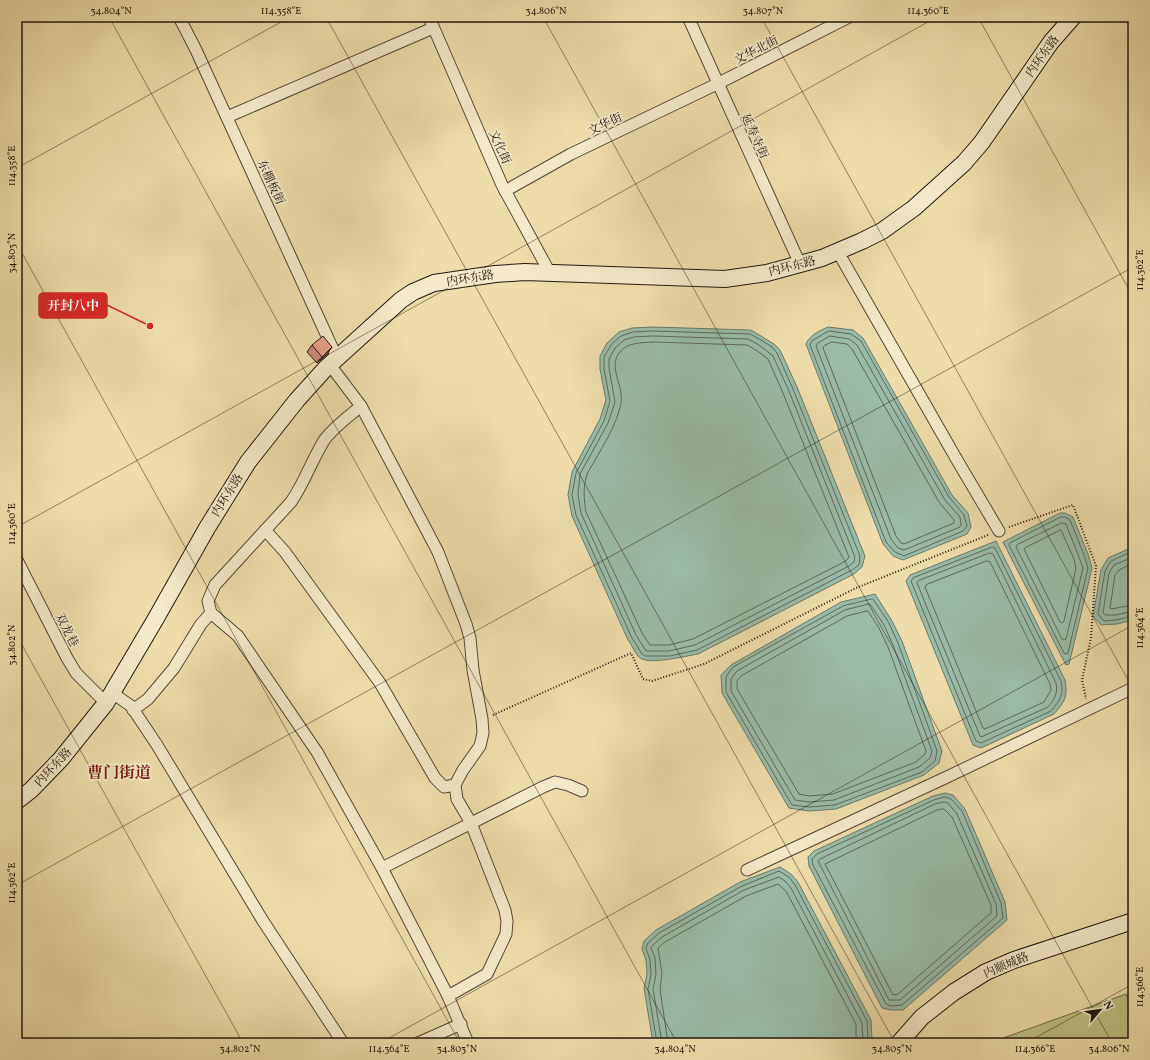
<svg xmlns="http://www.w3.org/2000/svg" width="1150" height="1060" viewBox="0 0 1150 1060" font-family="Vollkorn,'Noto Serif SC',serif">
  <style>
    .green { fill: #c0bf84; stroke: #726b4a }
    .water { fill: #99bca9; stroke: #6a7a6b }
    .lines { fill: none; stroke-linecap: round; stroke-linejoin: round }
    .shore { stroke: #5e6a5c; stroke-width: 1 }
    .street-casing { stroke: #564836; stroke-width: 13 }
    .secondary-casing { stroke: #23170f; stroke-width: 18 }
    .path { stroke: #23170f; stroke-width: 2; stroke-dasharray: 1 2; stroke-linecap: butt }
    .street { stroke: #f4e9c8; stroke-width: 11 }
    .secondary { stroke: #f4e9c8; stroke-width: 16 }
    .wall { fill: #c88a77; stroke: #23170f }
    .shaded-wall { fill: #a27061; stroke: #23170f }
    .building { fill: #e8a08a; stroke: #23170f }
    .ticks { fill: none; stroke: #23170f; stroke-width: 1; stroke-opacity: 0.45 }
    .labels { text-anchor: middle; stroke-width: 3.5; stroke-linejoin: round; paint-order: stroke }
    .street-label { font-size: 12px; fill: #23170f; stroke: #f4e9c8 }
    .district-label { font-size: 16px; font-weight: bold; fill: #7a1f14; stroke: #f4e9c8 }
    .leader { fill: none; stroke: #d62828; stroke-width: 1.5 }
    .callout-dot { fill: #d62828; stroke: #f4e9c8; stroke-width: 1.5 }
    .callout { fill: #d62828; stroke: #d62828; stroke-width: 1.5 }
    .callout-label { font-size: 13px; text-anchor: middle; font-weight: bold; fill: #fff }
    .neatline { fill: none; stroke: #23170f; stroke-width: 1.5 }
    .ticks-label { font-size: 10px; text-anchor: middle; fill: #23170f }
  </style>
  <rect width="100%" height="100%" fill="#eeddab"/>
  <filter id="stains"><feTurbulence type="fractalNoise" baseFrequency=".005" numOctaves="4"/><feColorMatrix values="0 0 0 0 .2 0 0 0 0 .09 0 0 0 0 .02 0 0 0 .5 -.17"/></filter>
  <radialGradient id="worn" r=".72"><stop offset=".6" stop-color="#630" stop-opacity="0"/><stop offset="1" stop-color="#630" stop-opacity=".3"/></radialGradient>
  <!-- green -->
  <polygon class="green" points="1126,994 1133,1012 1133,1043 994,1043 1006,1037"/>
  <!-- water -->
  <g class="water">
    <path d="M653,327L751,330L774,344L780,350L797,387L865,556L862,567L854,574L698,654C686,656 650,665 640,658C635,654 632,645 628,640L572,516L568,495L572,472L600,419L606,400L600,369V356L607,343L619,332L632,328Z"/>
    <path d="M828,327L853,330L863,338L952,495L968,513L971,527L967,534L903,560L893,556L883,544L806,344C810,335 819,331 828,327Z"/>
    <polygon points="1060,513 1065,513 1073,517 1088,554 1092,568 1070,660 1069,664 1066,665 1003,542"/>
    <path d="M996,541L1065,680C1068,697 1065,701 1054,714L981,748L973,745L906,581L910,575Z"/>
    <polygon points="1133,547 1133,620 1117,624 1101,625 1093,616 1101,570 1108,558"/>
    <polygon points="875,594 892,621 902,641 942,751 939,763 924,775 836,809 809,811 789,808 722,693 721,675 731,665 841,602"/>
    <polygon points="945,793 953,795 965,809 1005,902 1007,920 903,1010 891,1010 882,1008 809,866 808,857 814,851 933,796"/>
    <polygon points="780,867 791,874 798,882 871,1020 872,1040 871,1043 653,1043 644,988 647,974 646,960 642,949 644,941 656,930 740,882"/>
  </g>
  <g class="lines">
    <!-- shore -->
    <g class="shore">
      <polygon points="653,331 750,334 761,340 772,347 777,353 793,389 860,556 859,565 852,570 697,650 670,656 645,656 642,654 632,638 576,515 572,495 576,473 604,421 610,401 604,369 604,357 611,345 621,336 633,332"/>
      <polygon points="829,331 851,334 861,341 949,497 964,515 967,526 963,531 904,556 895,552 886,542 810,345 812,341"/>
      <polygon points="653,336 748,339 759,345 773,356 789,391 855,557 854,562 849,566 695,645 669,651 646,651 636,635 581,513 578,495 580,474 608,423 615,402 609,368 609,359 615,348 624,340 634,337"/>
      <polygon points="830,336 849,339 857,345 945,500 960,517 961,525 960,527 904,550 898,548 891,539 816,346 817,344"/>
      <path d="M653,342L747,345L756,350L768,359L783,393L849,557L846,561L693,639L669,645H650L642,633L586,512C584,500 583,490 586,478C587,473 591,467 594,462C604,444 617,424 621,403C624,386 608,368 619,353C627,342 641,343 653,342Z"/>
      <polygon points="832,342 847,344 852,349 939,502 954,520 954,523 904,544 901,543 896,536 823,348 824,346"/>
      <polygon points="1061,517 1065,517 1070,520 1084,555 1088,568 1068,653 1066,654 1064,653 1009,545 1010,543"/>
      <polygon points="1062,523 1066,524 1079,557 1083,568 1066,639 1064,640 1062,639 1016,547 1017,545"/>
      <polygon points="1061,530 1074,559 1076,568 1064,621 1062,623 1060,622 1024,549 1025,548"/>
      <path d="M993,547L995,548L1061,681C1064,695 1060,700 1051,711L981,743L976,741L911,581L913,578Z"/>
      <polyline points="1133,551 1111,561 1105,571 1098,614 1104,621 1116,620 1133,616"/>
      <path d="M990,553L993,554L1056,683C1058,693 1055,699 1048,707L981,737L980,736L917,583L918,581Z"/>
      <polyline points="1133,557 1114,565 1109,573 1103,613 1105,615 1116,615 1133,611"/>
      <polygon points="987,561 990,562 1050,684 1051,690 1044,702 985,729 983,728 925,587 926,585"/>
      <polyline points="1133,563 1119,570 1115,575 1110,608 1111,609 1133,605"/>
      <polygon points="873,599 889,623 898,643 937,751 935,761 922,772 835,805 809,807 792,805 726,692 726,677 733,667 843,606"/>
      <polygon points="870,604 884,625 893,645 932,751 930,758 919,767 834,800 809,802 795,800 731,691 731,679 737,671 845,610"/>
      <polygon points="868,611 879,628 888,647 926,751 925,754 916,762 833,794 809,796 799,794 737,689 737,681 741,676 847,616"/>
      <polygon points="945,797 951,799 962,811 1001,903 1003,918 902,1005 891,1006 886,1004 813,865 812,859 817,854 934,800"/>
      <polygon points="945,802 948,803 957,814 996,904 997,916 900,1000 889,1000 818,861 820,859 935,804"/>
      <polygon points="944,809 952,817 991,905 991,913 898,994 893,995 825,864 937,810"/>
      <polyline points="657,1043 648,989 651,975 650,960 646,948 648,943 659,933 742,886 779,871 789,877 795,885 867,1021 868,1043"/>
      <polyline points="662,1043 653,989 656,974 655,958 651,948 652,946 662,937 744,890 779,877 785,881 791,888 862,1023 863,1043"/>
      <polyline points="668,1043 660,989 662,974 658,948 665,942 746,896 778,884 786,891 856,1024 856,1043"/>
    </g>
    <defs>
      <g id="street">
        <polyline points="179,17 196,50 337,358"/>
        <polyline points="429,17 502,185 550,273"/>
        <polyline points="688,17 800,264"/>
        <polyline points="227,117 433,28"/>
        <polyline points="505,191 571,154 717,84 849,17"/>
        <polyline points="838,252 957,460 999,531"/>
        <polyline points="330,365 361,406 397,474 438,552 466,624 470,638 473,670 482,719 483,733 480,746 463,770 455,785 457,799 471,823 505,910 507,921 506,934 487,974 448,996 468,1043"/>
        <polyline points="265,530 285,552 380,683 435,778 444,787 455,785"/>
        <polyline points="17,560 67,658 76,673 106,703"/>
        <polyline points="211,613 238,636 317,752 382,868 448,996"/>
        <polyline points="111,692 131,706 157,745 263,921 343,1043"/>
        <path d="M133,710L148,699L174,668L201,624L211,613L208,601L215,585L291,502C305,482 312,459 325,439C335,426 349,416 361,406"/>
        <polyline points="382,868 543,787 555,782 568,785 582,791"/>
        <polyline points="747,870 947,777 1133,688"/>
        <polyline points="418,1043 461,1024"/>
      </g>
      <g id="secondary">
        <polyline points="17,801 31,790 61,759 106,703 155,620 207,528 248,462 297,400 325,369 401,300 413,292 434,283 495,274 525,272 725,279 767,273 822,258 862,241 882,231 914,208 964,163 982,142 1051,42 1073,17"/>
        <polyline points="899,1043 922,1017 954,992 986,972 1014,960 1133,921"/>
      </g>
    </defs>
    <!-- street casing -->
    <use href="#street" class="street-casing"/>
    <!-- secondary casing -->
    <use href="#secondary" class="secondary-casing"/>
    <!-- path -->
    <g class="path">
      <polyline points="1009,527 1073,505 1096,566 1091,638 1082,680 1086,699"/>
      <polyline points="493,715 631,653 643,679 652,681 704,664 856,588 988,535"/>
    </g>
    <!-- street -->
    <use href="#street" class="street"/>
    <!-- secondary -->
    <use href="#secondary" class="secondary"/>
  </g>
  <!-- wall -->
  <polygon class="wall" points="312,345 332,347 327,354 317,363 307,352"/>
  <!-- shaded-wall -->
  <polygon class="shaded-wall" points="332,347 327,354 317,363 322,357"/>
  <!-- building -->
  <polygon class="building" points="323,336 332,347 322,357 312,345"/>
  <!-- ticks -->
  <path class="ticks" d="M109,17L677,1043M326,17L895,1043M543,17L1112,1043M761,17L1133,689M978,17L1133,297M17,168L290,17M17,244L460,1043M17,527L937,17M17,636L243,1043M17,885L1133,267M17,1028L25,1043M380,1043L1133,625M1026,1043L1133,984"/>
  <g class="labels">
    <!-- street labels -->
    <g class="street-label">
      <text transform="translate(756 50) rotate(-27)" y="4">文华北街</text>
      <text transform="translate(1042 56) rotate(-54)" y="4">内环东路</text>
      <text transform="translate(605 124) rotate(-26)" y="4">文华街</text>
      <text transform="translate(755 136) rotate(65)" y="4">延寿寺街</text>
      <text transform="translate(500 147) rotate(66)" y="4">文化街</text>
      <text transform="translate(271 182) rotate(65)" y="4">东棚板街</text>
      <text transform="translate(792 266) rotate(-14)" y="4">内环东路</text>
      <text transform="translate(470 278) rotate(-9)" y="4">内环东路</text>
      <text transform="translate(227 495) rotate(-58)" y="4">内环东路</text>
      <text transform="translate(67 630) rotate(63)" y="4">双龙巷</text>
      <text transform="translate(53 767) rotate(-47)" y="4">内环东路</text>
      <text transform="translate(1006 965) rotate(-23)" y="4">内顺城路</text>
    </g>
    <!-- district labels -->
    <g class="district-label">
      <text x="119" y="778">曹门街道</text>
    </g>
  </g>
  <!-- callouts -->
  <path class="leader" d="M150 326L107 305"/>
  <circle class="callout-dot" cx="150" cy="326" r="4"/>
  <rect class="callout" x="39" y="293" width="68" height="25" rx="4"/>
  <g class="callout-label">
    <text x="73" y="310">开封八中</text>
  </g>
  <!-- margin -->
  <rect width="1150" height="1060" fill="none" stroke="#eeddab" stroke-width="44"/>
  <!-- north arrow -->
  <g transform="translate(1100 1010) rotate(61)" stroke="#f4e9c8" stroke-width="3" paint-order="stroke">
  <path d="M0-3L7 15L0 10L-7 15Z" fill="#23170f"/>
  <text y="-6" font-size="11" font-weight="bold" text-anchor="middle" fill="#23170f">N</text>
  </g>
  <rect x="22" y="22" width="1106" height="1016" class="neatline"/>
  <g class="ticks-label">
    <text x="111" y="14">34.804°N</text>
    <text x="281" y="14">114.358°E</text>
    <text x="546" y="14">34.806°N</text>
    <text x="763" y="14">34.807°N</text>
    <text x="928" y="14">114.360°E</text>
    <text transform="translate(11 166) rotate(-90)" y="4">114.358°E</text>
    <text transform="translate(11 253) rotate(-90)" y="4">34.803°N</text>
    <text transform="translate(1139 270) rotate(-90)" y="4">114.362°E</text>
    <text transform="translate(11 524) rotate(-90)" y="4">114.360°E</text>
    <text transform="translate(1139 628) rotate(-90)" y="4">114.364°E</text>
    <text transform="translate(11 645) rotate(-90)" y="4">34.802°N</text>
    <text transform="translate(11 883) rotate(-90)" y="4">114.362°E</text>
    <text transform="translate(1139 987) rotate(-90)" y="4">114.366°E</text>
    <text x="240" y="1052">34.802°N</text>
    <text x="389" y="1052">114.364°E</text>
    <text x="457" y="1052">34.803°N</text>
    <text x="675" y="1052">34.804°N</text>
    <text x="892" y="1052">34.805°N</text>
    <text x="1035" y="1052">114.366°E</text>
    <text x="1109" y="1052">34.806°N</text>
  </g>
  <rect width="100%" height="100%" filter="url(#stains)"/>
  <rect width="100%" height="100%" fill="url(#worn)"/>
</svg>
